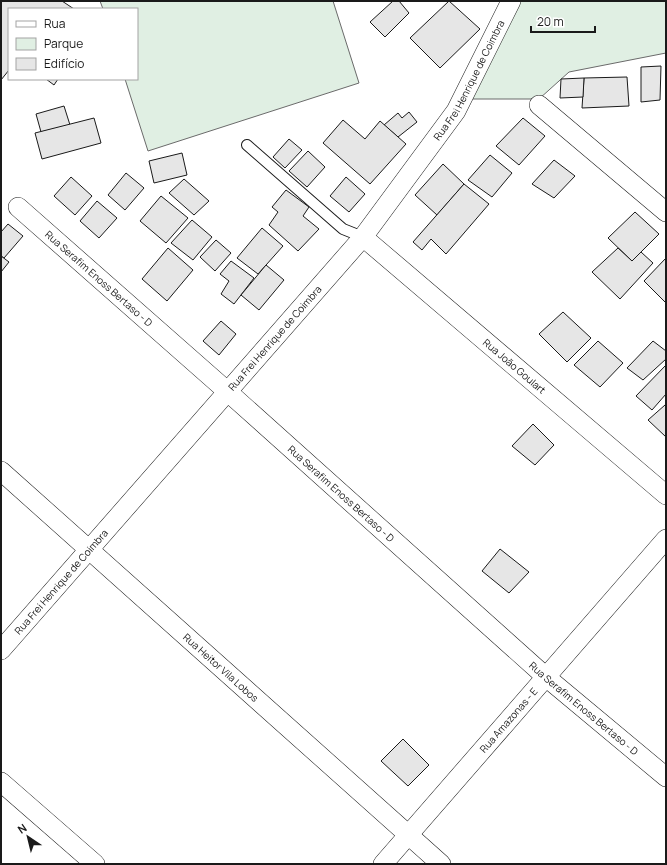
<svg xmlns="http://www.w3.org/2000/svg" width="667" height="865" viewBox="0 0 667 865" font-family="Manrope,sans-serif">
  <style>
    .green { fill: #e0efe3; stroke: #6a6a6a }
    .building { fill: #e6e6e6; stroke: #1a1a1a }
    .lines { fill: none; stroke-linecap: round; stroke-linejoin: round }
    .lane-casing { stroke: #1a1a1a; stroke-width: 12 }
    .street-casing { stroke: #1a1a1a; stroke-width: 20 }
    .lane { stroke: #fff; stroke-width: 10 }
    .street { stroke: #fff; stroke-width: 19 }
    .labels { text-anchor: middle; stroke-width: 3; stroke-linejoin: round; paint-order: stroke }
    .street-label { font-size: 10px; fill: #1a1a1a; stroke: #fff }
  </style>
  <rect width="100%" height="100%" fill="#fff"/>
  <!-- green -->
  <g class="green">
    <polygon points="100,1 333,1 359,83 148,151 125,79 137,79 137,9 103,9"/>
    <polygon points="519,1 666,1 666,53 569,72 539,99 472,99"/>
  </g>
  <!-- building -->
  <g class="building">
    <polygon points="1,1 62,1 74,9 9,9 9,70 1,80"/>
    <polygon points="393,1 399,1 409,13 385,37 370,22"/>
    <polygon points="449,1 480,29 440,68 410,38"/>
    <polygon points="661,66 660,100 641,102 641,67"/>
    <polygon points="627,77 629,106 582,108 584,78"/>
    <polygon points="584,78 583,97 560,98 561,79"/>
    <polygon points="46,79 58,79 54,85"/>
    <polygon points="64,106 70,125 41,132 36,114"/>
    <polygon points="409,112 417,122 398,137 384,125 398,113 402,118"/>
    <polygon points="94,118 101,143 42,159 35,133"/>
    <polygon points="523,118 545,136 519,165 496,146"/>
    <polygon points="343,120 365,139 380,121 406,144 370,184 323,143"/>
    <polygon points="289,139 302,150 285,168 273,157"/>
    <polygon points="308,151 325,167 307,187 289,171"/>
    <polygon points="182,153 187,175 154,183 149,161"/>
    <polygon points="490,155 512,173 492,197 468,180"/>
    <polygon points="554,160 575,176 554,198 532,184"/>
    <polygon points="443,164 464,184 437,215 415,195"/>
    <polygon points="126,173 144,188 125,210 108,195"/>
    <polygon points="71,177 92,196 75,215 54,196"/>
    <polygon points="346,177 365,194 349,212 330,196"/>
    <polygon points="184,179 209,201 194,215 169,193"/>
    <polygon points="464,184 489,204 446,254 431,239 422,250 413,242"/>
    <polygon points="286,190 309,207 303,216 319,229 298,251 269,225 278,212 272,207"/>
    <polygon points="161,196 188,218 166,243 140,221"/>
    <polygon points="97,201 117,218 99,238 80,221"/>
    <polygon points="635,212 659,234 632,261 608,238"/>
    <polygon points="192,220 212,237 193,260 171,243"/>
    <polygon points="8,224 23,236 4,258 1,256 1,232"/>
    <polygon points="262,228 283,246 258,274 237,258"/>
    <polygon points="216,240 231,253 215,271 200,257"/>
    <polygon points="168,248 193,270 167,301 142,279"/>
    <polygon points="618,248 632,261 641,252 653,263 620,299 592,272"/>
    <polygon points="1,256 9,262 1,272"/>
    <polygon points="666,258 666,303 644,281"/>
    <polygon points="231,261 254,278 234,304 221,294 229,281 220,274"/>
    <polygon points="266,265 284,280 259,310 241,295"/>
    <polygon points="563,312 591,338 567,362 539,334"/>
    <polygon points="221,321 236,334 219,355 203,341"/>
    <polygon points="598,341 623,363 600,387 574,365"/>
    <polygon points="653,341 666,351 666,359 643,380 627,368"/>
    <polygon points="666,365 666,394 652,410 636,396"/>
    <polygon points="665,405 666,406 666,437 648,420"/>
    <polygon points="533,424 554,445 535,465 512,446"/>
    <polygon points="500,549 529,572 509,593 482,571"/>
    <polygon points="403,739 429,765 408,786 381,761"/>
  </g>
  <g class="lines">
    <defs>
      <polyline id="lane" points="247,145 343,229 363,237"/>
      <g id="street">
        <polyline points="539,105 666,212"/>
        <path id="s1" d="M18,207L228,392L546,677L666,777"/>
        <path id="s2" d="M363,237L666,495"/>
        <path id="s3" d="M1,471L441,864"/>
        <path id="s4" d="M1,650L363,237L456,111L511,1"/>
        <polyline points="1,782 95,864"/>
        <path id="s5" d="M383,864L666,539"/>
      </g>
    </defs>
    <!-- lane casing -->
    <use href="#lane" class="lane-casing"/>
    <!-- street casing -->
    <use href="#street" class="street-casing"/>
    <!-- lane -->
    <use href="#lane" class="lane"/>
    <!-- street -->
    <use href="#street" class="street"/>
  </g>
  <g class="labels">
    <!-- street labels -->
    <g class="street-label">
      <text dy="4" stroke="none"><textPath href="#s4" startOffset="739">Rua Frei Henrique de Coimbra</textPath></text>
      <text dy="4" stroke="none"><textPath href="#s1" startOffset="108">Rua Serafim Enoss Bertaso - D</textPath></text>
      <text dy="4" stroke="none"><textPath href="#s4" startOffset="415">Rua Frei Henrique de Coimbra</textPath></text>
      <text dy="4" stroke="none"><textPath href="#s2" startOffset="199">Rua João Goulart</textPath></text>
      <text dy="4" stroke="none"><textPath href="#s1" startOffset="432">Rua Serafim Enoss Bertaso - D</textPath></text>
      <text dy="4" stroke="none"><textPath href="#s4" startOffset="91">Rua Frei Henrique de Coimbra</textPath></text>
      <text dy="4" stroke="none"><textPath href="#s3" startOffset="295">Rua Heitor Vila Lobos</textPath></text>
      <text dy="4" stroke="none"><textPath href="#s1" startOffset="756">Rua Serafim Enoss Bertaso - D</textPath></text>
      <text dy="4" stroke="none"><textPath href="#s5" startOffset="191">Rua Amazonas - E</textPath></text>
    </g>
  </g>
  <!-- border -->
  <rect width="667" height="865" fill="none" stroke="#1a1a1a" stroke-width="4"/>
  <!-- legend -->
  <rect x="8" y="8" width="130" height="72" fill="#ffffff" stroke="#a3a3a3"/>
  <rect x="16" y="21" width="20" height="6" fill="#ffffff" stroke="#a3a3a3"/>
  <text x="44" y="28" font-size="12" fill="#1a1a1a">Rua</text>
  <rect x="16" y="38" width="20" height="12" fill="#e0efe3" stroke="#a3a3a3"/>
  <text x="44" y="48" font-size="12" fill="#1a1a1a">Parque</text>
  <rect x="16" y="58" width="20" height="12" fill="#e6e6e6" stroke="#a3a3a3"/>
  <text x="44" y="68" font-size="12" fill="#1a1a1a">Edifício</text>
  <!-- north arrow -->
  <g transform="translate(28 837) rotate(325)" stroke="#ffffff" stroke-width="3" paint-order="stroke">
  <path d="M0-3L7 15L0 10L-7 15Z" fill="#1a1a1a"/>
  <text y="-6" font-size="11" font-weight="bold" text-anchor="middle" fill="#1a1a1a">N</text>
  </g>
  <!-- scale -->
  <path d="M531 26v6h64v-6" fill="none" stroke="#1a1a1a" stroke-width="2"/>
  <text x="537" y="26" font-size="12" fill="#1a1a1a" stroke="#ffffff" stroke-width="3" paint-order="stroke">20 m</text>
</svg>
